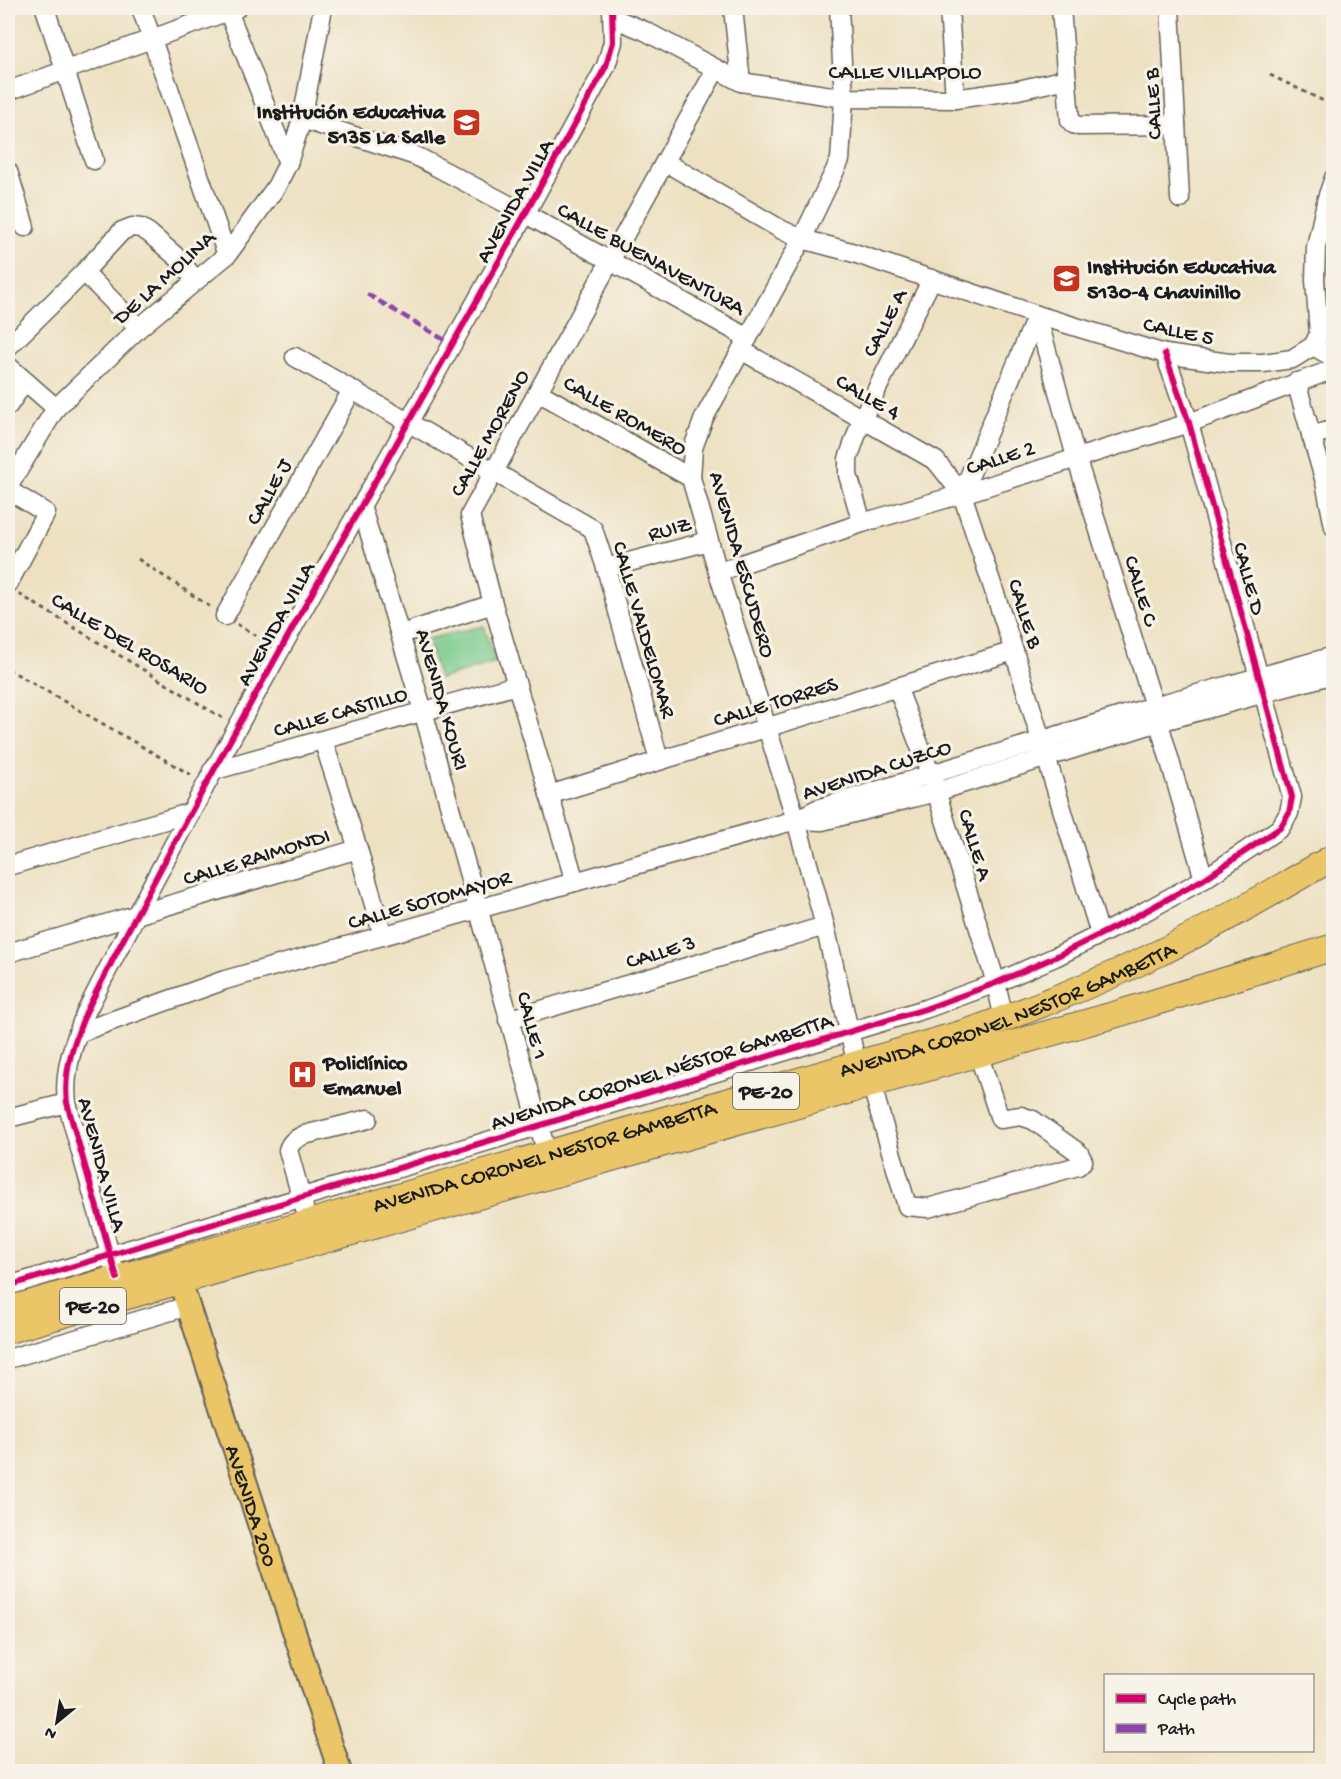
<svg xmlns="http://www.w3.org/2000/svg" width="1341" height="1779" viewBox="0 0 1341 1779" font-family="'Gochi Hand',sans-serif">
  <style>
    .green { fill: #79ca8b; stroke: #4a7354; stroke-width: 1.5 }
    .lines { fill: none; stroke-linecap: round; stroke-linejoin: round }
    .minor-casing { stroke: #666156; stroke-width: 21 }
    .major-casing { stroke: #666156; stroke-width: 26 }
    .highway-casing { stroke: #666156; stroke-width: 28 }
    .path { stroke: #666156; stroke-width: 3; stroke-dasharray: 4.5 4.5; stroke-linecap: butt }
    .minor { stroke: #fff; stroke-width: 18 }
    .major { stroke: #eac669; stroke-width: 22 }
    .highway { stroke: #eac669; stroke-width: 26 }
    .quiet { stroke: #8e44ad; stroke-width: 4.5; stroke-dasharray: 9 4.5; stroke-linecap: butt }
    .cycleway-casing { stroke: #f7f3e8; stroke-width: 10 }
    .cycleway { stroke: #d6006c; stroke-width: 6 }
    .labels { text-anchor: middle; stroke-width: 6; stroke-linejoin: round; paint-order: stroke }
    .shield { fill: #f7f3e8; stroke: #5e5c59; stroke-width: 1.5 }
    .shield-label { font-size: 21px; font-weight: bold; fill: #1c1c1c }
    .street-label { font-size: 22px; fill: #1c1c1c; stroke: #f7f3e8 }
    .poi-label { font-size: 22px; font-weight: bold; fill: #1c1c1c; stroke: #f7f3e8; text-anchor: start }
  </style>
  <rect width="100%" height="100%" fill="#f7f3e8"/>
  <filter id="ink" filterUnits="userSpaceOnUse"><feTurbulence type="fractalNoise" baseFrequency=".0167" numOctaves="2"/><feDisplacementMap in="SourceGraphic" scale="12" xChannelSelector="R" yChannelSelector="G"/><feConvolveMatrix kernelMatrix="1 2 1 2 8 2 1 2 1" color-interpolation-filters="sRGB"/></filter>
  <filter id="wash" filterUnits="userSpaceOnUse"><feTurbulence type="fractalNoise" baseFrequency=".008" numOctaves="4" result="noise"/><feDisplacementMap in="SourceGraphic" scale="24" xChannelSelector="R" yChannelSelector="G"/><feGaussianBlur stdDeviation="1.35" result="paint"/><feColorMatrix in="noise" values="0 0 0 0 0 0 0 0 0 0 0 0 0 0 0 0 0 1.4 0 .05"/><feComposite in="paint" operator="in"/></filter>
  <g filter="url(#wash)">
    <rect width="100%" height="100%" fill="#eee1c2"/>
    <!-- green -->
    <polygon class="green" points="484,626 496,662 439,679 427,639"/>
  </g>
  <g filter="url(#ink)">
    <g class="lines">
      <defs>
        <g id="minor">
          <polyline points="45,8 94,160"/>
          <polyline points="141,8 227,255"/>
          <polyline points="227,8 288,163"/>
          <polyline points="733,8 741,82"/>
          <polyline points="839,8 844,98 840,160 802,239 704,418 693,448 691,478 718,572 796,820 825,926 857,1065"/>
          <polyline points="949,8 955,99"/>
          <polyline points="1061,8 1070,120 1073,124 1079,126 1176,125"/>
          <polyline points="1170,8 1180,199"/>
          <polyline points="613,18 645,31 741,82 844,98 955,99 1018,90 1067,79"/>
          <polyline points="8,91 237,8"/>
          <polyline points="302,119 416,156 526,214 748,338"/>
          <polyline points="665,162 782,230 802,239 851,252 1037,315 1165,354 1229,363 1263,363 1292,359 1313,346 1319,334 1315,280 1316,247 1327,198 1334,178"/>
          <polyline points="8,171 25,227"/>
          <polyline points="84,272 139,328"/>
          <polyline points="1037,315 962,494 1014,651 1100,934"/>
          <polyline points="1037,315 1076,457 1154,706 1204,879"/>
          <polyline points="1313,346 1334,358"/>
          <polyline points="8,347 84,272 122,231 132,227 141,228 149,233 179,259 196,281"/>
          <polyline points="741,350 936,461 962,494"/>
          <polyline points="295,357 593,529 606,568 659,760"/>
          <polyline points="8,366 56,408"/>
          <polyline points="1296,382 1325,482 1334,527"/>
          <polyline points="538,392 691,478"/>
          <polyline points="8,406 25,381"/>
          <polyline points="1311,436 1334,429"/>
          <polyline points="8,487 56,408 139,328 227,255 276,187 288,163 302,119 323,8"/>
          <polyline points="8,490 46,513 8,584"/>
          <polyline points="361,505 423,711 547,1154"/>
          <polyline points="862,523 848,475 848,459 862,419 932,279"/>
          <polyline points="606,568 709,541"/>
          <polyline points="718,572 862,523 962,494 1189,423 1334,369"/>
          <polyline points="225,616 352,390"/>
          <polyline points="401,634 493,604"/>
          <polyline points="897,687 931,775 996,983 1004,1019"/>
          <polyline points="323,740 358,849 383,936"/>
          <polyline points="212,771 517,685"/>
          <polyline points="549,795 1014,651"/>
          <polyline points="798,820 822,821 936,792 1159,722 1334,674"/>
          <polyline points="8,866 189,813"/>
          <polyline points="575,882 493,604 470,515 716,69"/>
          <polyline points="8,953 358,849"/>
          <polyline points="508,1020 825,926"/>
          <polyline points="78,1033 225,980 796,820 817,809 1154,706 1334,656"/>
          <polyline points="871,1083 907,1206 928,1208 1078,1166 1083,1161 1079,1153 1033,1120 1021,1116 1000,1119 978,1053"/>
          <polyline points="8,1118 67,1103"/>
          <path d="M304,1207L288,1150C291,1141 296,1139 304,1135L368,1119"/>
          <path d="M113,1265L67,1103C63,1070 74,1042 86,1012C249,691 436,383 606,66L613,42L612,8"/>
          <polyline points="8,1286 925,1009 996,983 1055,957 1133,918 1204,879 1280,828 1289,813 1292,797 1189,423 1165,354"/>
          <polyline points="8,1359 188,1306"/>
        </g>
        <g id="major">
          <path id="s1" d="M174,1263L340,1772"/>
        </g>
        <g id="highway">
          <path id="s2" d="M8,1310L971,1031C1034,1008 1097,983 1157,954C1218,925 1275,890 1334,857"/>
          <polyline points="8,1330 1117,1014 1334,947"/>
        </g>
      </defs>
      <!-- minor casing -->
      <use href="#minor" class="minor-casing"/>
      <!-- major casing -->
      <use href="#major" class="major-casing"/>
      <!-- highway casing -->
      <use href="#highway" class="highway-casing"/>
      <!-- path -->
      <g class="path">
        <polyline points="1270,75 1334,106"/>
        <polyline points="138,559 212,608"/>
        <polyline points="19,594 224,719"/>
        <polyline points="237,624 267,643"/>
        <polyline points="8,669 193,776"/>
      </g>
      <!-- minor -->
      <use href="#minor" class="minor"/>
      <!-- major -->
      <use href="#major" class="major"/>
      <!-- highway -->
      <use href="#highway" class="highway"/>
      <!-- quiet -->
      <polyline class="quiet" points="367,294 453,345"/>
      <defs>
        <g id="cycleway">
          <path d="M117,1278L67,1103C63,1070 74,1042 86,1012C249,691 436,383 606,66L613,42L612,8"/>
          <polyline points="8,1286 925,1009 996,983 1055,957 1133,918 1204,879 1280,828 1289,813 1292,797 1189,423 1165,354"/>
        </g>
      </defs>
      <!-- cycleway casing -->
      <use href="#cycleway" class="cycleway-casing"/>
      <!-- cycleway -->
      <use href="#cycleway" class="cycleway"/>
    </g>
  </g>
  <!-- icons -->
  <defs>
    <symbol id="school-square" viewBox="-11 -11 22 22"><rect x="-9" y="-9" width="18" height="18" rx="4" fill="#c8321e" stroke="#f7f3e8"/><path d="M0-5L7-2L0 1L-7-2ZM-4 1L0 2.5L4 1V4Q0 6-4 4Z" fill="#fff"/></symbol>
    <symbol id="hospital-square" viewBox="-11 -11 22 22"><rect x="-9" y="-9" width="18" height="18" rx="4" fill="#c8321e" stroke="#f7f3e8"/><path d="M-5-5h3v3.5h4V-5h3V5h-3V1.5h-4V5h-3Z" fill="#fff"/></symbol>
  </defs>
  <g fill-rule="evenodd">
    <use href="#school-square" x="450" y="106" width="33" height="33"/>
    <use href="#school-square" x="1050" y="262" width="33" height="33"/>
    <use href="#hospital-square" x="286" y="1058" width="33" height="33"/>
  </g>
  <g class="labels">
    <!-- shield labels -->
    <g class="shield">
      <rect x="733" y="1073" width="66" height="36" rx="4.5"/>
      <rect x="60" y="1288" width="66" height="36" rx="4.5"/>
    </g>
    <g class="shield-label">
      <text x="766" y="1098">PE-20</text>
      <text x="93" y="1313">PE-20</text>
    </g>
    <!-- street labels -->
    <g class="street-label">
      <text x="905" y="78">CALLE VILLAPOLO</text>
      <text transform="translate(1151 104) rotate(-93)" y="8">CALLE B</text>
      <text transform="translate(513 200) rotate(-61)" y="8">AVENIDA VILLA</text>
      <text transform="translate(652 257) rotate(29)" y="8">CALLE BUENAVENTURA</text>
      <text transform="translate(163 276) rotate(-42)" y="8">DE LA MOLINA</text>
      <text transform="translate(883 322) rotate(-63)" y="8">CALLE A</text>
      <text transform="translate(1179 329) rotate(12)" y="8">CALLE 5</text>
      <text transform="translate(869 395) rotate(30)" y="8">CALLE 4</text>
      <text transform="translate(626 414) rotate(30)" y="8">CALLE ROMERO</text>
      <text transform="translate(488 432) rotate(-61)" y="8">CALLE MORENO</text>
      <text transform="translate(1000 456) rotate(-18)" y="8">CALLE 2</text>
      <text transform="translate(267 491) rotate(-61)" y="8">CALLE J</text>
      <text transform="translate(669 527) rotate(-15)" y="8">RUIZ</text>
      <text transform="translate(744 564) rotate(74)" y="8">AVENIDA ESCUDERO</text>
      <text transform="translate(1251 578) rotate(75)" y="8">CALLE D</text>
      <text transform="translate(1143 590) rotate(73)" y="8">CALLE C</text>
      <text transform="translate(1027 613) rotate(72)" y="8">CALLE B</text>
      <text transform="translate(274 623) rotate(-61)" y="8">AVENIDA VILLA</text>
      <text transform="translate(646 629) rotate(74)" y="8">CALLE VALDELOMAR</text>
      <text transform="translate(131 642) rotate(31)" y="8">CALLE DEL ROSARIO</text>
      <text transform="translate(444 699) rotate(74)" y="8">AVENIDA KOURI</text>
      <text transform="translate(775 700) rotate(-17)" y="8">CALLE TORRES</text>
      <text transform="translate(340 710) rotate(-16)" y="8">CALLE CASTILLO</text>
      <text transform="translate(876 768) rotate(-18)" y="8">AVENIDA CUZCO</text>
      <text transform="translate(977 844) rotate(73)" y="8">CALLE A</text>
      <text transform="translate(256 855) rotate(-17)" y="8">CALLE RAIMONDI</text>
      <text transform="translate(429 898) rotate(-16)" y="8">CALLE SOTOMAYOR</text>
      <text transform="translate(660 950) rotate(-17)" y="8">CALLE 3</text>
      <text dy="8" stroke="none"><textPath href="#s2" startOffset="1044">AVENIDA CORONEL NESTOR GAMBETTA</textPath></text>
      <text transform="translate(534 1025) rotate(75)" y="8">CALLE 1</text>
      <text transform="translate(661 1070) rotate(-17)" y="8">AVENIDA CORONEL NÉSTOR GAMBETTA</text>
      <text dy="8" stroke="none"><textPath href="#s2" startOffset="558">AVENIDA CORONEL NESTOR GAMBETTA</textPath></text>
      <text transform="translate(104 1164) rotate(75)" y="8">AVENIDA VILLA</text>
      <text dy="8" stroke="none"><textPath href="#s1" startOffset="255">AVENIDA 200</textPath></text>
    </g>
    <!-- poi labels -->
    <g class="poi-label">
      <text x="445" y="118" text-anchor="end">Institución Educativa<tspan x="445" dy="25">5135 La Salle</tspan></text>
      <text x="1087" y="273">Institución Educativa<tspan x="1087" dy="25">5130-4 Chavinillo</tspan></text>
      <text x="323" y="1069">Policlínico<tspan x="323" dy="25">Emanuel</tspan></text>
    </g>
  </g>
  <!-- margin -->
  <rect width="1341" height="1779" fill="none" stroke="#f7f3e8" stroke-width="30"/>
  <!-- legend -->
  <rect x="1104" y="1674" width="210" height="78" fill="#f7f3e8" stroke="#9f9d96" stroke-width="1.5"/>
  <rect x="1116" y="1694" width="30" height="9" fill="#d6006c" stroke="#9f9d96" stroke-width="1.5"/>
  <text x="1158" y="1704" font-size="18" fill="#1c1c1c">Cycle path</text>
  <rect x="1116" y="1724" width="30" height="9" fill="#8e44ad" stroke="#9f9d96" stroke-width="1.5"/>
  <text x="1158" y="1734" font-size="18" fill="#1c1c1c">Path</text>
  <!-- north arrow -->
  <g transform="translate(57 1722) rotate(210)" stroke="#f7f3e8" stroke-width="4.5" paint-order="stroke">
  <path d="M0-4.5L10 22L0 15L-10 22Z" fill="#1c1c1c"/>
  <text y="-9" font-size="16" font-weight="bold" text-anchor="middle" fill="#1c1c1c">N</text>
  </g>
</svg>
